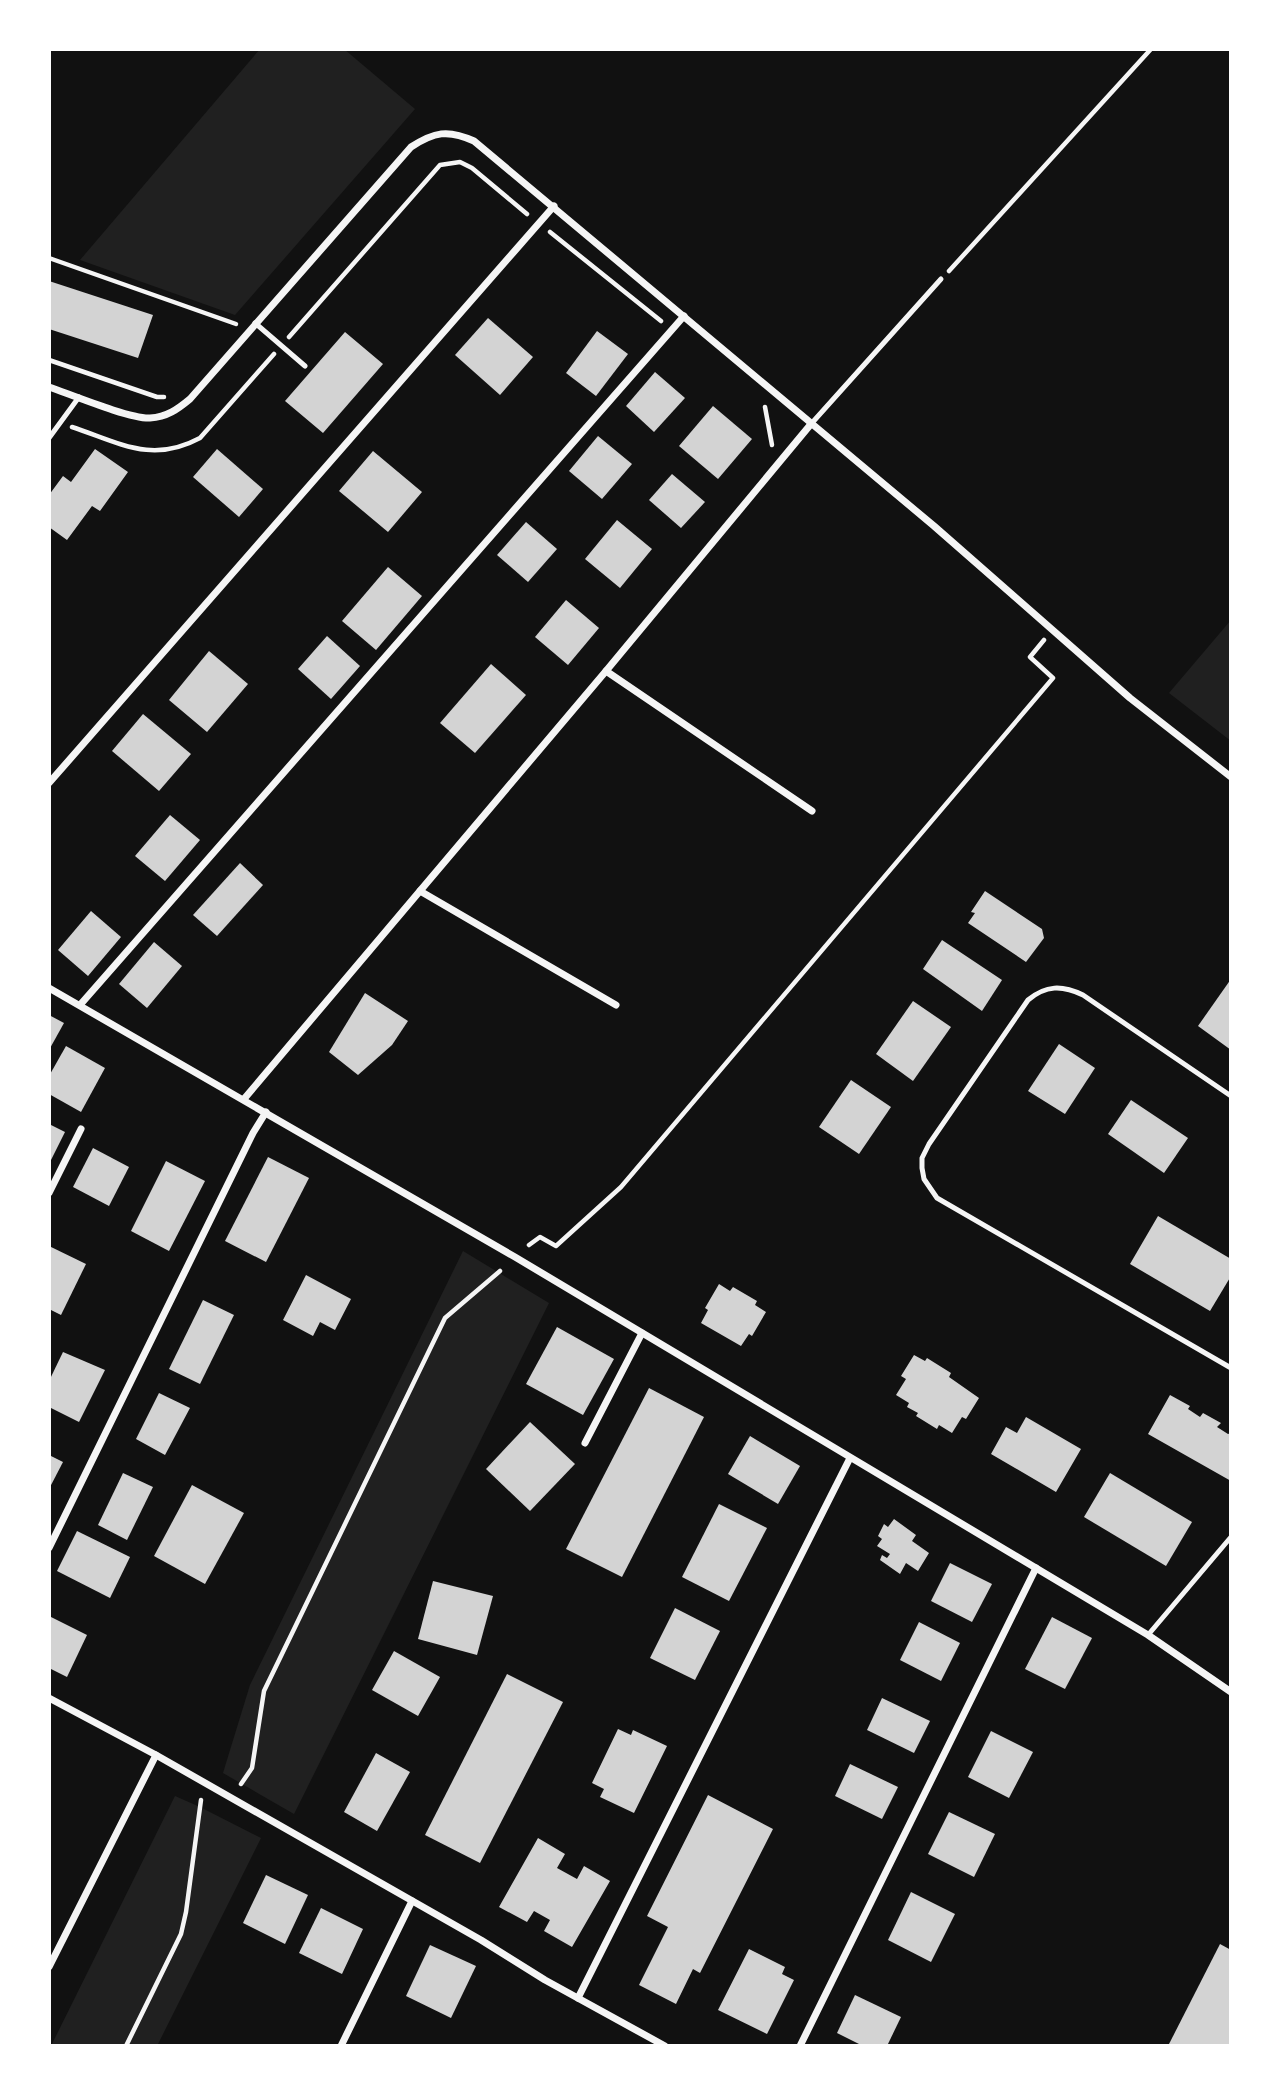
<svg xmlns="http://www.w3.org/2000/svg" width="1280" height="2095" viewBox="0 0 1280 2095" font-family="Helvetica,sans-serif">
  <style>
    .green { fill: #202020 }
    .building { fill: #d3d3d3 }
    .lines { fill: none; stroke-linecap: round; stroke-linejoin: round }
    .path { stroke: #f5f5f5; stroke-width: 4.5 }
    .service { stroke: #f5f5f5; stroke-width: 5 }
    .minor { stroke: #f5f5f5; stroke-width: 7 }
  </style>
  <rect width="100%" height="100%" fill="#111"/>
  <!-- green -->
  <g class="green">
    <polygon points="260,49 344,49 415,109 235,315 80,260"/>
    <polygon points="1231,620 1231,741 1169,693"/>
    <polygon points="463,1251 549,1303 294,1814 223,1773 250,1685"/>
    <polygon points="175,1796 200,1807 261,1838 157,2046 51,2046"/>
  </g>
  <!-- building -->
  <g class="building">
    <polygon points="49,281 153,315 138,358 49,329"/>
    <polygon points="488,318 533,357 500,395 455,355"/>
    <polygon points="597,331 628,354 596,396 566,373"/>
    <polygon points="345,332 383,364 323,433 285,401"/>
    <polygon points="655,372 685,398 654,432 626,406"/>
    <polygon points="713,406 752,439 718,479 679,446"/>
    <polygon points="598,436 632,464 602,499 569,471"/>
    <polygon points="95,449 128,472 100,511 92,506 67,540 49,527 49,495 63,476 71,482"/>
    <polygon points="217,449 263,489 239,517 193,477"/>
    <polygon points="373,451 422,492 388,532 339,491"/>
    <polygon points="672,474 705,502 681,528 649,500"/>
    <polygon points="617,520 652,549 620,588 585,559"/>
    <polygon points="526,522 557,549 528,582 497,555"/>
    <polygon points="388,567 422,596 376,650 342,621"/>
    <polygon points="566,600 599,628 568,665 535,637"/>
    <polygon points="327,636 360,666 331,699 298,669"/>
    <polygon points="209,651 248,684 207,732 169,700"/>
    <polygon points="491,664 526,695 475,753 440,723"/>
    <polygon points="143,714 191,754 159,791 112,751"/>
    <polygon points="170,815 200,840 165,881 135,856"/>
    <polygon points="240,863 263,885 217,936 193,915"/>
    <polygon points="985,891 1042,929 1044,938 1026,962 968,923 975,913 971,912"/>
    <polygon points="91,911 121,937 88,976 58,950"/>
    <polygon points="942,940 1002,980 982,1011 923,969"/>
    <polygon points="154,942 182,966 147,1008 119,984"/>
    <polygon points="1231,979 1231,1050 1198,1026"/>
    <polygon points="365,993 408,1021 392,1045 358,1075 329,1052"/>
    <polygon points="913,1001 951,1027 913,1081 876,1054"/>
    <polygon points="49,1015 64,1023 49,1050"/>
    <polygon points="1059,1044 1095,1068 1065,1114 1028,1091"/>
    <polygon points="66,1046 105,1068 81,1112 49,1094 49,1076"/>
    <polygon points="851,1080 891,1107 859,1154 819,1127"/>
    <polygon points="1131,1100 1188,1138 1164,1173 1108,1134"/>
    <polygon points="49,1124 65,1132 49,1164"/>
    <polygon points="93,1148 129,1167 109,1206 73,1187"/>
    <polygon points="268,1157 309,1178 266,1262 225,1241"/>
    <polygon points="166,1161 205,1181 169,1251 131,1231"/>
    <polygon points="1158,1216 1231,1259 1231,1276 1210,1311 1130,1264"/>
    <polygon points="49,1246 86,1264 61,1315 49,1309"/>
    <polygon points="306,1275 351,1299 335,1330 320,1322 313,1336 283,1320"/>
    <polygon points="719,1284 730,1291 733,1287 757,1301 755,1305 766,1312 752,1336 749,1334 741,1346 701,1323 708,1310 705,1308"/>
    <polygon points="203,1300 234,1315 200,1384 169,1369"/>
    <polygon points="557,1327 614,1359 583,1415 526,1384"/>
    <polygon points="63,1352 105,1370 79,1422 49,1407 49,1381"/>
    <polygon points="914,1355 925,1361 927,1358 951,1373 949,1377 979,1398 966,1419 962,1417 952,1433 939,1425 937,1429 916,1416 918,1413 907,1407 909,1403 896,1395 906,1379 901,1376"/>
    <polygon points="649,1388 704,1417 622,1577 566,1549"/>
    <polygon points="159,1393 190,1408 165,1455 136,1439"/>
    <polygon points="1170,1395 1190,1406 1188,1409 1200,1417 1203,1413 1221,1423 1217,1427 1228,1434 1231,1433 1231,1481 1148,1434"/>
    <polygon points="1026,1417 1081,1449 1056,1492 991,1454 1006,1427 1017,1433"/>
    <polygon points="530,1422 575,1464 530,1511 486,1469"/>
    <polygon points="750,1436 800,1466 778,1504 728,1474"/>
    <polygon points="49,1455 63,1462 49,1489"/>
    <polygon points="123,1473 153,1487 127,1540 98,1525"/>
    <polygon points="1110,1473 1192,1522 1166,1566 1084,1517"/>
    <polygon points="192,1485 244,1513 205,1584 154,1556"/>
    <polygon points="719,1504 767,1528 729,1601 682,1577"/>
    <polygon points="894,1519 916,1535 912,1541 929,1553 918,1571 906,1563 900,1574 880,1560 882,1555 887,1558 890,1554 877,1546 882,1539 878,1536 884,1524 888,1527"/>
    <polygon points="77,1531 130,1557 110,1598 57,1571"/>
    <polygon points="950,1563 992,1584 972,1622 931,1601"/>
    <polygon points="433,1581 493,1596 477,1655 418,1639"/>
    <polygon points="675,1608 720,1631 695,1680 650,1658"/>
    <polygon points="49,1616 87,1635 67,1677 49,1668"/>
    <polygon points="1052,1617 1092,1638 1065,1689 1025,1669"/>
    <polygon points="919,1622 960,1643 941,1681 900,1660"/>
    <polygon points="394,1651 440,1677 418,1716 372,1690"/>
    <polygon points="507,1674 563,1702 480,1863 425,1835"/>
    <polygon points="882,1698 930,1721 914,1753 867,1730"/>
    <polygon points="618,1729 631,1735 633,1730 667,1746 634,1813 600,1797 604,1789 592,1783"/>
    <polygon points="991,1731 1033,1752 1009,1798 968,1777"/>
    <polygon points="376,1753 410,1772 377,1831 344,1812"/>
    <polygon points="850,1764 898,1787 882,1819 835,1796"/>
    <polygon points="708,1795 773,1829 700,1973 693,1969 676,2004 639,1985 668,1927 647,1916"/>
    <polygon points="949,1812 995,1834 974,1877 928,1854"/>
    <polygon points="538,1838 565,1854 557,1868 577,1879 584,1866 610,1881 572,1947 544,1931 550,1920 534,1911 527,1922 499,1907"/>
    <polygon points="266,1875 308,1895 285,1944 243,1923"/>
    <polygon points="911,1892 955,1914 931,1962 888,1940"/>
    <polygon points="321,1908 363,1929 342,1974 299,1953"/>
    <polygon points="1220,1944 1231,1950 1230,2046 1168,2046"/>
    <polygon points="430,1945 476,1966 451,2018 406,1996"/>
    <polygon points="749,1949 785,1967 782,1974 794,1980 767,2034 718,2010"/>
    <polygon points="855,1995 901,2017 887,2046 863,2046 837,2033"/>
  </g>
  <g class="lines">
    <!-- path -->
    <g class="path">
      <polyline points="550,232 661,321"/>
      <polyline points="49,258 236,324"/>
      <polyline points="949,271 1151,49"/>
      <polyline points="289,337 440,165 460,162 472,168 527,214"/>
      <polyline points="49,360 157,397 164,397"/>
      <polyline points="765,407 772,445"/>
      <path d="M72,427C120,443 152,464 200,438L274,354"/>
      <polyline points="529,1245 540,1237 556,1246 621,1187 1053,678 1030,657 1044,640"/>
      <polyline points="241,1784 252,1768 264,1691 445,1318 500,1271"/>
      <polyline points="126,2046 181,1934 186,1912 201,1800"/>
    </g>
    <!-- service -->
    <g class="service">
      <polyline points="255,323 305,366"/>
      <polyline points="811,424 941,279"/>
      <polyline points="49,438 79,397"/>
      <path d="M1231,1096L1083,995C1062,985 1046,985 1028,1000L929,1144L922,1158V1168L924,1179L937,1198L1231,1368"/>
      <polyline points="1148,1635 1231,1537"/>
    </g>
    <!-- minor -->
    <g class="minor">
      <path d="M49,387C72,395 130,419 150,418C167,417 178,409 190,399L411,147C434,132 448,129 474,141L934,526L1130,698L1231,777"/>
      <polyline points="606,671 812,811"/>
      <polyline points="49,783 554,206"/>
      <polyline points="420,891 616,1005"/>
      <polyline points="49,988 515,1257 1148,1635 1231,1692"/>
      <polyline points="80,1005 684,316"/>
      <polyline points="244,1099 606,671 811,424"/>
      <polyline points="49,1193 81,1129"/>
      <polyline points="585,1443 642,1333"/>
      <polyline points="49,1548 253,1133 266,1112"/>
      <polyline points="49,1698 156,1755 481,1940 545,1980 665,2046"/>
      <polyline points="49,1967 156,1755"/>
      <polyline points="578,1998 850,1458"/>
      <polyline points="341,2046 412,1901"/>
      <polyline points="800,2046 1036,1568"/>
    </g>
  </g>
  <!-- border -->
  <rect width="1280" height="2095" fill="none" stroke="#ffffff" stroke-width="102"/>
</svg>
